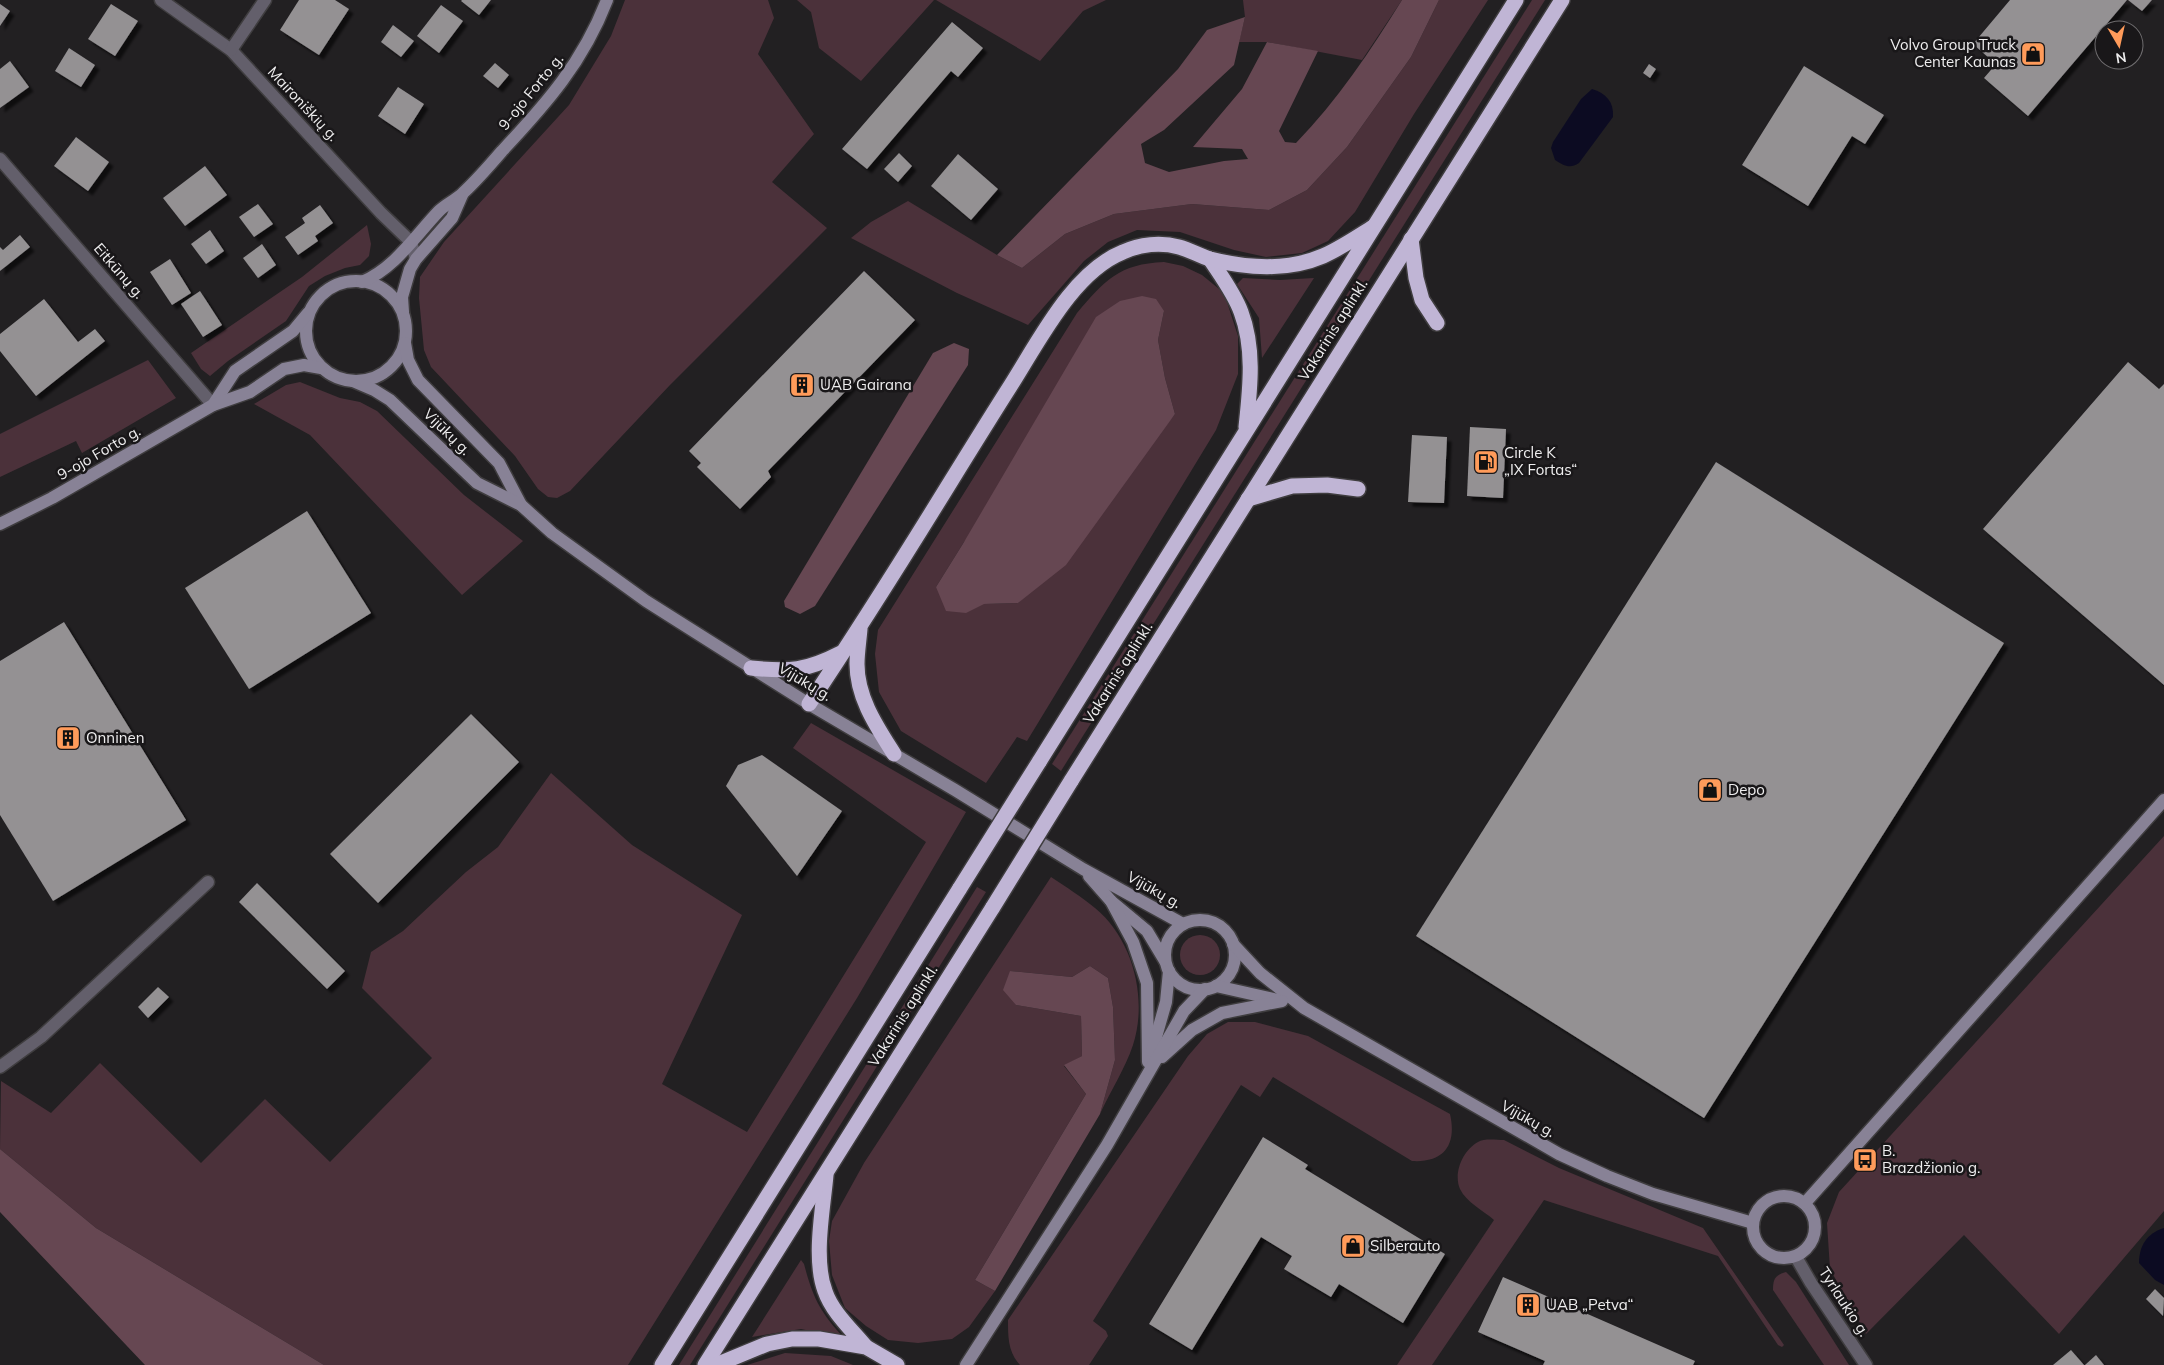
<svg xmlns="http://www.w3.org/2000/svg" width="2164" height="1365" viewBox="0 0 2164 1365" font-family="Mulish,sans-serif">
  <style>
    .green { fill: #4b313a; fill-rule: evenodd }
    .forest { fill: #664752 }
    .water { fill: #0c0b22 }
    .building { fill: #949193; filter: url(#shadow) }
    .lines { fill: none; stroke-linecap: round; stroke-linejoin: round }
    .street-casing { stroke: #3f3d3f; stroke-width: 15 }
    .secondary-casing { stroke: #3f3d3f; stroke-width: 15 }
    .highway-casing { stroke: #3f3d3f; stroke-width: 18 }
    .street { stroke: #635f6b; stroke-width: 12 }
    .secondary { stroke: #888296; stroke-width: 12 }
    .highway { stroke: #c0b5d5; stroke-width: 15 }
    .highway-bridge-casing { stroke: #3f3d3f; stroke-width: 18; stroke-linecap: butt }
    .highway-bridge { stroke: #c0b5d5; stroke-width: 15 }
    .labels { text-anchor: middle; stroke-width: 5; stroke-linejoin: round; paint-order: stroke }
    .poi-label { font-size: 15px; fill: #efeeef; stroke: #191719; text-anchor: start }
    .street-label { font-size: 15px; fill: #efeeef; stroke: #191719 }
  </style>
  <defs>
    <filter id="shadow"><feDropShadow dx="4.5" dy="4.5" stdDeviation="1" flood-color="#0009"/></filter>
  </defs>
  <rect width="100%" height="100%" fill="#222022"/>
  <!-- green -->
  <g class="green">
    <polygon points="625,0 768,0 774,18 758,54 814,134 772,182 827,228 670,385 570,491 557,498 548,497 538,489 515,456 431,367 424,350 419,298 420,277 444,242 569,105 611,36"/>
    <polygon points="797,0 934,0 861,81 819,48 811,12"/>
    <polygon points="936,0 1106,0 1083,11 1040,61"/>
    <polygon points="1243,0 1402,0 1362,60 1267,42 1239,42 1245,17"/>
    <polygon points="1439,0 1488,0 1414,114 1355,212 1328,241 1302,253 1266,257 1234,250 1180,232 1137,230 1108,242 1084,261 1028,325 957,293 851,238 871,222 908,201 997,255 1022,268 1065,234 1114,214 1192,204 1269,210 1307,190 1347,147 1411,57"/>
    <polygon points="1532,0 1545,0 1061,771 1052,764"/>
    <polygon points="367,225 371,244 369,256 360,265 345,268 325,276 309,286 286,321 228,361 210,376 201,369 191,353 302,277"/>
    <path d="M1164,262L1183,266L1202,275L1224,293L1238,336V374L1216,430L1027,741L1017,737L986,783L901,731L879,692L875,654L878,630L1077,313C1105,280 1119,264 1164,262ZM1164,311L1158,340L1165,378L1175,414L1018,603L984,604L936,587L964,542Z"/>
    <polygon points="1243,278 1280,280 1314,278 1262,358 1259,318 1237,284"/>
    <polygon points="148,360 176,398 82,453 76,441 0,477 0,434"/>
    <polygon points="300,382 340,398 360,402 377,411 464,495 523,541 462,595 310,435 254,404 286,385"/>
    <polygon points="811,723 966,812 857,998 628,1365 324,1365 96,1228 0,1149 1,1081 51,1113 100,1063 201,1163 265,1099 330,1162 432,1058 362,988 371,952 403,931 466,872 498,847 551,773 632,845 742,915 662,1084 747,1132 926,842 793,748"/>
    <polygon points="2164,836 2164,1211 2059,1334 1964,1235 1866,1334 1830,1269 1827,1223 1839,1192"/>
    <path d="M1051,877C1066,887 1082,897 1095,908C1133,939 1148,999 1133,1045C1125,1069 1110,1092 1100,1114L1115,1060L1113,1007L1108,978L1090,966L1072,977L1010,971L1016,1005L1081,1016L1082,1056L1064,1066L1086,1094L975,1280L995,1291L969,1327L952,1339L918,1343L888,1340L866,1326L845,1308L832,1275L829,1241L832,1221L864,1163Z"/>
    <polygon points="977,887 986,892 690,1365 679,1365"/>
    <circle cx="1200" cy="955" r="20"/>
    <path d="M1228,1022H1255L1308,1036L1450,1114C1457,1145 1444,1163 1412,1161L1273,1077L1260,1097L1241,1085L1093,1321L1106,1331L1108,1336L1089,1365H1020C1008,1352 1008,1337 1008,1320L1188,1056L1207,1034Z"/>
    <path d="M1504,1140L1559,1168L1703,1228L1784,1345L1782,1347L1778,1345L1718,1256L1544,1200L1432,1365H1397L1494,1220C1484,1211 1466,1202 1460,1189C1453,1173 1463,1150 1478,1142C1484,1138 1497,1140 1504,1140Z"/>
    <path d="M801,1260L804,1264C813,1298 820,1312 844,1338L801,1329L752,1337Z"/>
    <path d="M1786,1272L1796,1282L1849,1365H1824L1773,1290C1773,1279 1775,1275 1786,1272Z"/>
    <polygon points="785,1353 831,1356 853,1365 747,1365"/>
  </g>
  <!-- forest -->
  <g class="forest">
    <path d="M1402,0H1439L1411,57L1347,147L1307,190L1269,210L1192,204L1114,214L1065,234L1022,268L997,255L1178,69L1207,30L1245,17L1234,65L1164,130L1141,144L1145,163L1169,172L1224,161L1248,159L1242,149L1193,147L1242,89L1267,42L1318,51L1279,131L1285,142L1296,143C1337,101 1371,50 1402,0Z"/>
    <polygon points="1142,296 1156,299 1164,311 1158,340 1165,378 1175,414 1066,565 1018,603 984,604 966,613 946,611 936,587 964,542 1096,317 1120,301"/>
    <polygon points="954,343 969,349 968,365 815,606 800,614 785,607 784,601 933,353"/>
    <polygon points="1090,966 1108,978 1113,1007 1115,1060 1100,1114 995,1291 975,1280 1086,1094 1064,1065 1082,1056 1081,1016 1016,1005 1003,990 1010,971 1072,977"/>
    <polygon points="0,1149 96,1228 324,1365 145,1365 0,1212"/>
  </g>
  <!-- water -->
  <g class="water">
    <path d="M1592,89C1606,93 1614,102 1613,117L1579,163C1570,169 1564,166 1555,160L1551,148L1553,142L1581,99Z"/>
    <path d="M2164,1228V1285L2155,1280L2139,1263C2139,1246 2147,1233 2164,1228Z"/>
  </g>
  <!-- building -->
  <g class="building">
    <polygon points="299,0 335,0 349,9 319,55 280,30"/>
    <polygon points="462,0 491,0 479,15 461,1"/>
    <polygon points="2010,0 2127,0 2028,116 1984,78 1996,64 1973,44"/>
    <polygon points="2128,0 2152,0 2142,11"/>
    <polygon points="0,4 10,11 0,26"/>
    <polygon points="111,4 138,21 115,56 88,39"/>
    <polygon points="441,5 463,21 439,53 417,36"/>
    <polygon points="952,22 983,48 958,77 951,71 867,169 842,149"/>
    <polygon points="393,25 414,41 401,57 381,42"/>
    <polygon points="69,48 95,65 81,87 55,71"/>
    <polygon points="10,61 29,87 0,108 0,69"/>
    <polygon points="495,63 509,75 498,88 483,76"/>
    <polygon points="1649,64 1656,69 1650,78 1643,73"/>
    <polygon points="1804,66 1884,115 1865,144 1852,136 1808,206 1742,165"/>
    <polygon points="398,87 424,104 405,134 378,116"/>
    <polygon points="76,137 109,162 88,191 54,166"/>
    <polygon points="899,153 912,166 898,182 884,169"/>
    <polygon points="958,154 998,189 971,220 931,186"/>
    <polygon points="205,166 227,195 185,226 163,198"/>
    <polygon points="258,204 273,224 254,237 239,217"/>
    <polygon points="320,205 333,223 315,236 318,241 298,255 285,237 305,223 302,218"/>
    <polygon points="210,230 224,251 206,264 191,244"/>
    <polygon points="20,235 30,247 0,271 0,247 3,250"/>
    <polygon points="262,244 276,265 258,278 243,258"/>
    <polygon points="170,259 191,293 172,305 150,272"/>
    <polygon points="864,271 915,320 768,471 771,477 740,509 697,467 701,463 689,451"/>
    <polygon points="200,291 222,325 203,337 181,304"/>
    <polygon points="44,299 78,342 95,329 105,341 36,396 0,351 0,334"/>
    <polygon points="2128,362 2159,389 2164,384 2164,685 1983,529"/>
    <polygon points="1470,427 1506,429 1503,498 1467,496"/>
    <polygon points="1412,435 1447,437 1444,503 1408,502"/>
    <polygon points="1716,462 2004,643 1704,1118 1416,936"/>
    <polygon points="307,511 371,613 249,689 185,588"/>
    <polygon points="64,622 186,820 53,901 0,815 0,661"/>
    <polygon points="471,714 519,762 378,903 330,854"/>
    <polygon points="762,755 842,811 797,876 726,786 738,765"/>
    <polygon points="257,883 345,971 327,989 239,902"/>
    <polygon points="158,987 169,997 148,1018 138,1007"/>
    <polygon points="1263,1137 1308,1165 1305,1169 1445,1254 1403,1323 1339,1284 1331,1297 1284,1269 1292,1256 1261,1237 1192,1350 1149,1324"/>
    <polygon points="1503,1277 1695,1361 1693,1365 1543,1365 1545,1361 1478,1332"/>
    <polygon points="2155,1289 2164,1298 2163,1316 2146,1299"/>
    <polygon points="2071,1350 2084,1365 2053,1365"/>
    <polygon points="2096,1355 2104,1365 2085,1365"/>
  </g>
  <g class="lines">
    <defs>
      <g id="street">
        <polyline points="161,0 231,50 381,213 411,242 416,259"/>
        <polyline points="231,50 265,0"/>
        <polyline points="0,159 213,405"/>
        <polyline points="0,1067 41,1037 208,882"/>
        <polyline points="1796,1257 1811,1283 1866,1365"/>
      </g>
      <g id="secondary">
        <circle cx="356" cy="331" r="50"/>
        <path d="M362,282C395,268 415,236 439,211C446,204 456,200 463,193C477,180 490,165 502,151C547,103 583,62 607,0"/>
        <polyline points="403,312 402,297 410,269 416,259 452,218 462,195"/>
        <polyline points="405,343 408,360 418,380 499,463 521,505"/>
        <polyline points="353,381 374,390 390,400 477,483 521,505 552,533 646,601 809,704 955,790 1083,869 1183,924"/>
        <polyline points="213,405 235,371 293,331 308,313"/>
        <polyline points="0,524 52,498 213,405 250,392 284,369 304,365 321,368"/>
        <polyline points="1089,876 1111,901 1147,931 1165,961"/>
        <polyline points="1111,901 1133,942 1147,983 1148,1062"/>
        <circle cx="1200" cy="955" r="35"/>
        <polyline points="1233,944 1260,973 1304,1008 1559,1154 1607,1176 1653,1194 1753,1223"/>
        <polyline points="1216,986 1278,1000"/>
        <polyline points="1152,1051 1166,1002 1169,971"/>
        <polyline points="1162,1057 1192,1030 1222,1013 1282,1001"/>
        <circle cx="1784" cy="1227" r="31"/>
        <polyline points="1805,1203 2164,800"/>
        <polyline points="966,1365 1107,1145 1184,1011 1205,989"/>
      </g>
      <g id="highway">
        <polyline points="1411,239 1416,278 1422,300 1437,323"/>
        <path d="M1210,259C1221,276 1234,293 1241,312C1255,349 1250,389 1246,427"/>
        <polyline points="1248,499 1292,486 1327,485 1358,489"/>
        <path d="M860,629C859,641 857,653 857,664C857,698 877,727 894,754"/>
        <path d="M751,668C790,672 806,671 841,653"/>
        <path d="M809,704C857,632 903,559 948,486C969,452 990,418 1011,385C1039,341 1073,272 1123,252C1140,244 1161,242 1179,247C1190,250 1200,256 1210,259C1246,268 1288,271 1323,256C1341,248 1357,237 1373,227"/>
        <polyline points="1039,762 1516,0"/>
        <polyline points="1071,781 1562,0"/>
        <path d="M826,1175C823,1209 813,1259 825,1291C832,1312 852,1330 866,1347"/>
        <polyline points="662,1365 960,888"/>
        <polyline points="705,1365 993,907"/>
        <polyline points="716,1365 767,1344 792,1339 819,1339 866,1347 897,1365"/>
      </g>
    </defs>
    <!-- street casing -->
    <use href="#street" class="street-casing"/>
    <!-- secondary casing -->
    <use href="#secondary" class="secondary-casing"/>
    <!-- highway casing -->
    <use href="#highway" class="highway-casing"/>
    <!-- street -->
    <use href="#street" class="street"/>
    <!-- secondary -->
    <use href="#secondary" class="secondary"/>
    <!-- highway -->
    <use href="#highway" class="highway"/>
    <defs>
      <g id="highway-bridge">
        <polyline points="960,888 1039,762"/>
        <polyline points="993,907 1071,781"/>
      </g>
    </defs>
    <!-- highway-bridge casing -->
    <use href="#highway-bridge" class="highway-bridge-casing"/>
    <!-- highway-bridge -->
    <use href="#highway-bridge" class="highway-bridge"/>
  </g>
  <!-- icons -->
  <defs>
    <symbol id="shop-square" viewBox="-11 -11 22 22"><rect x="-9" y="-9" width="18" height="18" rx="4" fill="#ff9b5a" stroke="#191719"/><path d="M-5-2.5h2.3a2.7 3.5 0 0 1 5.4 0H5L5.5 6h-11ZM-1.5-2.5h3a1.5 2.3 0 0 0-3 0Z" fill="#111"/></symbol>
    <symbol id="building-square" viewBox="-11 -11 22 22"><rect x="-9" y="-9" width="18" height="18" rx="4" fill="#ff9b5a" stroke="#191719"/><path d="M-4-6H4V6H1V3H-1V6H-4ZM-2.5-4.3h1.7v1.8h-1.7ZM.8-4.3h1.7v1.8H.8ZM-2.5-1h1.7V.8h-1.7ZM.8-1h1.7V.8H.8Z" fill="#111"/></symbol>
    <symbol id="fuel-square" viewBox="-11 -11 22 22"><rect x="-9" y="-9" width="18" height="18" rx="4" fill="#ff9b5a" stroke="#191719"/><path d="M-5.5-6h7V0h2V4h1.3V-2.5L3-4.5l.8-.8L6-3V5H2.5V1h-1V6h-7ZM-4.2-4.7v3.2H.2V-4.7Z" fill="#111"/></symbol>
    <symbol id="bus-square" viewBox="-11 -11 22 22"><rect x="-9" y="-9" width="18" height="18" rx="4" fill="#ff9b5a" stroke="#191719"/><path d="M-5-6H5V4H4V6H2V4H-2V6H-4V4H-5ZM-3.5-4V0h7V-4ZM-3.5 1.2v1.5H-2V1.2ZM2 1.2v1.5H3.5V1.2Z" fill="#111"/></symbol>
  </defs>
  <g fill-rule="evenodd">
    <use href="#shop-square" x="2019" y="40" width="28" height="28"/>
    <use href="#building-square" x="788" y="371" width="28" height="28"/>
    <use href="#fuel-square" x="1472" y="448" width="28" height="28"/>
    <use href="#building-square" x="54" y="724" width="28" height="28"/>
    <use href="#shop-square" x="1696" y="776" width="28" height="28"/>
    <use href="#bus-square" x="1851" y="1146" width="28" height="28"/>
    <use href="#shop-square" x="1339" y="1232" width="28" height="28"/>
    <use href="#building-square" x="1514" y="1291" width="28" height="28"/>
  </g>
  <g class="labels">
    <!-- poi labels -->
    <g class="poi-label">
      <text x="2016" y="50" text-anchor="end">Volvo Group Truck<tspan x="2016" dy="17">Center Kaunas</tspan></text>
      <text x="820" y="390">UAB Gairana</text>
      <text x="1504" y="458">Circle K<tspan x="1504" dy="17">„IX Fortas“</tspan></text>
      <text x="86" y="743">Onninen</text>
      <text x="1728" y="795">Depo</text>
      <text x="1882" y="1156">B.<tspan x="1882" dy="17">Brazdžionio g.</tspan></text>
      <text x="1370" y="1251">Silberauto</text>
      <text x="1546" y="1310">UAB „Petva“</text>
    </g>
    <!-- street labels -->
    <g class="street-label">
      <text transform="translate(531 92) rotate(-51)" y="5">9-ojo Forto g.</text>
      <text transform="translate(303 104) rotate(47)" y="5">Maironiškių g.</text>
      <text transform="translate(119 271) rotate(49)" y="5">Eitkūnų g.</text>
      <text transform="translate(1333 330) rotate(-58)" y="5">Vakarinis aplinkl.</text>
      <text transform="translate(447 432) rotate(44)" y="5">Vijūkų g.</text>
      <text transform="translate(99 453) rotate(-30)" y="5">9-ojo Forto g.</text>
      <text transform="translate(1118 673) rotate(-58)" y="5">Vakarinis aplinkl.</text>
      <text transform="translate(805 682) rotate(31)" y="5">Vijūkų g.</text>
      <text transform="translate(1154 890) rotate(29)" y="5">Vijūkų g.</text>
      <text transform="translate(903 1016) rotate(-58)" y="5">Vakarinis aplinkl.</text>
      <text transform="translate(1528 1119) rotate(29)" y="5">Vijūkų g.</text>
      <text transform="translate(1844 1302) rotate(57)" y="5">Tyrlaukio g.</text>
    </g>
  </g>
  <!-- north arrow -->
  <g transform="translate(2119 45) rotate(171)"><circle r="24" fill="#191719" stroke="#6f6d6f"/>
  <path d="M0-4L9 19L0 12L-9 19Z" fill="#ff9b5a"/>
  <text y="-8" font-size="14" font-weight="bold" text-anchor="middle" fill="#efeeef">N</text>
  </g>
</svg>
